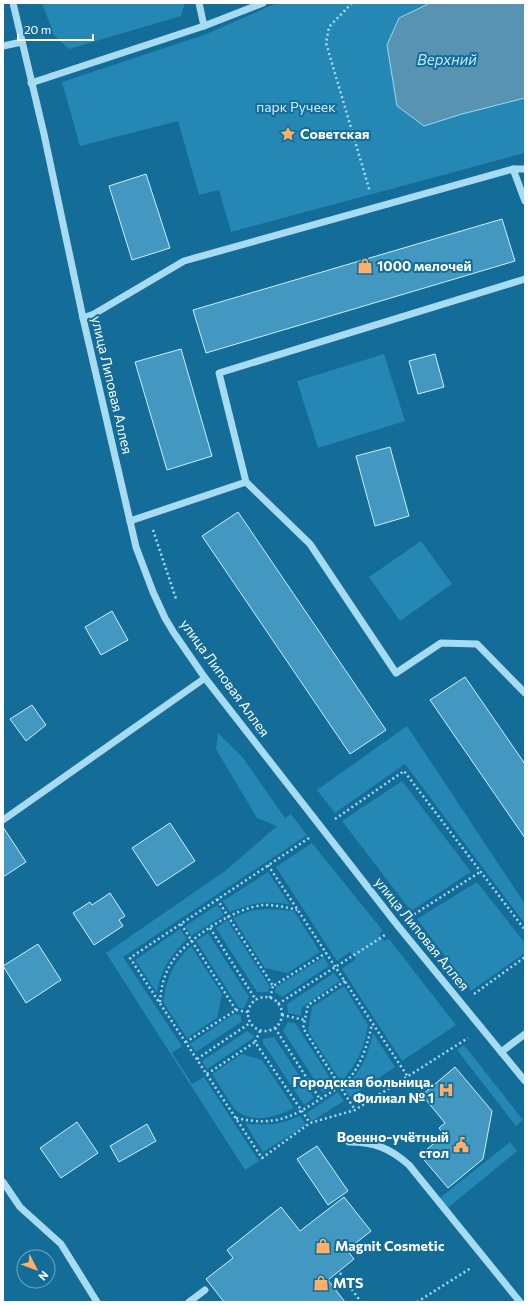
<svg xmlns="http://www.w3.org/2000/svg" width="528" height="1305" viewBox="0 0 528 1305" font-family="Commissioner,sans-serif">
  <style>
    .green { fill: #2487b4 }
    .water { fill: #5893b1; stroke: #99d9f5 }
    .building { fill: #4298c0; stroke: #ceeefd }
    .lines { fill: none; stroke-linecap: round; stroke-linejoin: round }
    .path { stroke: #a7dbf2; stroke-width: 2.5; stroke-dasharray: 2 3; stroke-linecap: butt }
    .minor { stroke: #a7dbf2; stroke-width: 7 }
    .labels { text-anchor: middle; stroke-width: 4; stroke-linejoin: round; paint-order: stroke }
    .park-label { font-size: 14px; fill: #ceeefd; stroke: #146c98 }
    .poi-label { font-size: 14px; font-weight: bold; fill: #fff; stroke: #146c98; text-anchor: start }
    .street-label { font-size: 14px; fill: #fff; stroke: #146c98 }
    .water-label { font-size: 15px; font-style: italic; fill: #c2e9fa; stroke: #146c98 }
  </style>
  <rect width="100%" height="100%" fill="#146c98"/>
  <!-- green -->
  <g class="green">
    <polygon points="42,3 185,3 181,16 69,49 54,35"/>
    <polygon points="277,3 525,3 525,153 231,232 219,190 199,195 178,121 80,146 62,82 204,35"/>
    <polygon points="384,354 405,421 318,448 297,381"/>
    <polygon points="421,541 452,584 400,621 369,577"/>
    <polygon points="407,726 525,904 525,924 405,764 335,813 317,790"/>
    <polygon points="218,733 243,758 285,818 291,814 307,835 123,957 182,1046 172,1053 192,1084 204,1077 259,1161 245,1170 106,953 225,871 277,826 257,818 216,749"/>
    <polygon points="402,781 471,872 411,911 342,821"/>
    <polygon points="312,843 383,931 379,934 384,941 389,939 456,1025 402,1061 342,969 356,959 350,952 337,961 276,867"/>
    <path d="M268,872L290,905C266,900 252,903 230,912L223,901Z"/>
    <polygon points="477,882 525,943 525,953 471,991 417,919"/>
    <polygon points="217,905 224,915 191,936 185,926"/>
    <polygon points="267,909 294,911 320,952 287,973 265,968 233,918 250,911"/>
    <polygon points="227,920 270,987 268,992 257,992 216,928"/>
    <path d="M180,929L187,939C170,956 161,969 157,993L135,960Z"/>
    <polygon points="208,933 249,997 244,1008 239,1008 196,941"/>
    <path d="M191,946L222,994L217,1018L187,1038L163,1002C167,977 173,963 191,946Z"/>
    <polygon points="324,957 329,966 282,997 275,992 276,987"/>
    <polygon points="334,973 340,981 302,1007 301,1016 288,1013 287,1004"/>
    <path d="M344,986L368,1025C364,1049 357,1064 341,1082L308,1031L312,1007Z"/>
    <polygon points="234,1014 241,1015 241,1022 196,1052 190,1044"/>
    <polygon points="288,1022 295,1023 335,1086 323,1093 283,1031"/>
    <polygon points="247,1031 254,1036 252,1039 207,1069 202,1061"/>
    <path d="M373,1033L395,1067L350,1097L344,1088C362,1070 367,1058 373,1033Z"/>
    <polygon points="274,1037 314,1098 304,1105 263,1043 263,1039"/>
    <polygon points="464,1045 523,1120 516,1126 457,1050"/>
    <path d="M242,1054L262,1060L294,1108C278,1116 256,1124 238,1112C233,1109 217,1081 212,1074Z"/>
    <polygon points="338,1092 344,1101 312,1121 307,1113"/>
    <path d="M300,1116L306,1125L263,1152L245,1123C267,1127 280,1124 300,1116Z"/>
    <polygon points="510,1142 517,1151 444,1211 436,1201"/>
  </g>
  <!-- water -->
  <polygon class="water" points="430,3 525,3 525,98 462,114 424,126 397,106 387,45 399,18"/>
  <!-- building -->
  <g class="building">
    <polygon points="146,174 170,248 132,260 109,186"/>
    <polygon points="502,219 515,261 206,353 193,310"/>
    <polygon points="181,349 212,456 167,470 135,362"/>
    <polygon points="435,354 444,387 418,394 409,361"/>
    <polygon points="390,447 409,516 375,526 356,456"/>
    <polygon points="238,512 386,730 350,754 202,536"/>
    <polygon points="112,611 128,640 101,655 85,627"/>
    <polygon points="465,677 525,764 525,838 430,700"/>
    <polygon points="32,705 46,725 26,741 10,719"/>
    <polygon points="170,823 195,861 157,886 132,848"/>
    <polygon points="3,827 26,862 3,877"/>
    <polygon points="110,893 125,916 119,920 123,926 94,945 73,913 90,902 92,905"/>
    <polygon points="38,944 61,980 26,1003 3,966"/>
    <polygon points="455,1067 492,1111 483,1159 448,1188 420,1155 444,1135 439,1128 445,1123 422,1095"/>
    <polygon points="77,1122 98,1153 61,1178 40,1148"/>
    <polygon points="147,1124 156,1141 119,1162 110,1146"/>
    <polygon points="317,1146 348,1191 328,1205 297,1159"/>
    <polygon points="344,1197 371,1231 347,1250 354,1259 328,1280 345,1302 224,1302 206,1279 233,1258 227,1250 281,1207 300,1231"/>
  </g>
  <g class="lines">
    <!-- path -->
    <g class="path">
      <polyline points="352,3 329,27 326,43 370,192"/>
      <polyline points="153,530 176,599"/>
      <polyline points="335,819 404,771 525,930"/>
      <polyline points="309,838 130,958 262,1158 310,1123 355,1110 468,1038"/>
      <polyline points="268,865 408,1077"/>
      <polyline points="217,899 273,986 326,953"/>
      <polyline points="410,917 480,872"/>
      <polyline points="181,924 236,1010 186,1042"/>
      <polyline points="210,928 256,1000"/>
      <polyline points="345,981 308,1005 303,1028 355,1110"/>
      <polyline points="474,994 525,957"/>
      <circle cx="265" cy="1014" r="17"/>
      <polyline points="270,998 273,986"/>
      <path d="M160,1002C161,990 163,978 169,967C182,941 235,907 264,905C275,905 286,907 297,910"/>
      <polyline points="278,1004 385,935"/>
      <polyline points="236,1010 248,1012"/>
      <polyline points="282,1015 305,1020"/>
      <polyline points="275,1028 320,1099"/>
      <polyline points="260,1031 255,1042 310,1123"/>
      <polyline points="197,1059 250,1023"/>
      <polyline points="207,1074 255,1042"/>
      <path d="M236,1118C276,1127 293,1117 325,1096C335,1090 345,1084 352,1075C363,1060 368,1042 372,1024"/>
      <polyline points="340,1273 361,1302"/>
      <polyline points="417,1302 471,1268"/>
    </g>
    <!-- minor -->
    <g class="minor">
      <polyline points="13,3 44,134 83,318 136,547 153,592 165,618 174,633 205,678 398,926 525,1081"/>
      <polyline points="199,3 204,26"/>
      <polyline points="3,46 22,42"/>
      <polyline points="31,83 204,26 263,3"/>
      <polyline points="513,169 525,169"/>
      <polyline points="83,318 94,314 184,261 513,169 525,201"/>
      <polyline points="246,482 219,373 525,279"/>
      <polyline points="130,521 246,482 310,544 396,673 441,643 477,644 525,693"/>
      <polyline points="3,820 205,678"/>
      <polyline points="501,1052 525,1034"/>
      <path d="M349,1142C374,1142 390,1148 409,1165L520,1302"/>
      <polyline points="3,1182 20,1207 61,1244 97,1302"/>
      <polyline points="189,1302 205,1290"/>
    </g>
  </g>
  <!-- icons -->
  <defs>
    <symbol id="sight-bare" viewBox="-9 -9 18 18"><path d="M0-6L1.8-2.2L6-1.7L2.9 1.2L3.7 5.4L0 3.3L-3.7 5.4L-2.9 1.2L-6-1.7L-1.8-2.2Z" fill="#ffb068" stroke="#146c98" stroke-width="2.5" paint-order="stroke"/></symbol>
    <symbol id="shop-bare" viewBox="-9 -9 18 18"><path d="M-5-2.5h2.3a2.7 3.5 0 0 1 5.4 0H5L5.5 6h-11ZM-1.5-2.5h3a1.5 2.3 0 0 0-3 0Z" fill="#ffb068" stroke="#146c98" stroke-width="2.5" paint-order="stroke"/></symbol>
    <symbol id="hospital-bare" viewBox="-9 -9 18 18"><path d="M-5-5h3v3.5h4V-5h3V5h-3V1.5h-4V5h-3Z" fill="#ffb068" stroke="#146c98" stroke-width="2.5" paint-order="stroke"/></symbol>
    <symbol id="civic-bare" viewBox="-9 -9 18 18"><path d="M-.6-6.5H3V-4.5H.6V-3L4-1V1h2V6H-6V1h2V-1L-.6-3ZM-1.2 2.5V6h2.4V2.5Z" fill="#ffb068" stroke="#146c98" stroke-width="2.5" paint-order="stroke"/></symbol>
  </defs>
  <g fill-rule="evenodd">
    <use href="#sight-bare" x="277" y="123" width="22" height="22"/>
    <use href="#shop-bare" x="354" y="255" width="22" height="22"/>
    <use href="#hospital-bare" x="435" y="1079" width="22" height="22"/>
    <use href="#civic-bare" x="450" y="1134" width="22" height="22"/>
    <use href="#shop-bare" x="312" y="1235" width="22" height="22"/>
    <use href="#shop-bare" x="310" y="1272" width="22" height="22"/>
  </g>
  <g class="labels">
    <!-- park labels -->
    <g class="park-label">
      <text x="296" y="112">парк Ручеек</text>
    </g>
    <!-- poi labels -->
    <g class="poi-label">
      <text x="300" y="139">Советская</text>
      <text x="377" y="271">1000 мелочей</text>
      <text x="434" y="1087" text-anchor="end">Городская больница.<tspan x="434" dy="16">Филиал № 1</tspan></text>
      <text x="449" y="1142" text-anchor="end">Военно-учётный<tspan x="449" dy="16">стол</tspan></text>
      <text x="335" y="1251">Magnit Cosmetic</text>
      <text x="333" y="1288">MTS</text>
    </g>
    <!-- street labels -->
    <g class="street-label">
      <text transform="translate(112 385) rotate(77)" y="5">улица Липовая Аллея</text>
      <text transform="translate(225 678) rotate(54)" y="5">улица Липовая Аллея</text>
      <text transform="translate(422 934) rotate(51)" y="5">улица Липовая Аллея</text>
    </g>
    <!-- water labels -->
    <g class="water-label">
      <text x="447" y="65">Верхний</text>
    </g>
  </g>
  <!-- border -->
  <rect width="528" height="1305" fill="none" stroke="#ffffff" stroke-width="8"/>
  <!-- north arrow -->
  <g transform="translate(36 1269) rotate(132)"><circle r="19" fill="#146c98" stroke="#72a7c1"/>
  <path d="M0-3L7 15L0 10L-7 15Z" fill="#ffb068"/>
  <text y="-6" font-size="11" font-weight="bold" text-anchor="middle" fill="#ffffff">N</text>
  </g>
  <!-- scale -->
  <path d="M18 34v6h75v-6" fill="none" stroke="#ffffff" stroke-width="2"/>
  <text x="24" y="34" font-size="12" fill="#ffffff" stroke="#146c98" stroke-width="3" paint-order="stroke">20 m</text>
</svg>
